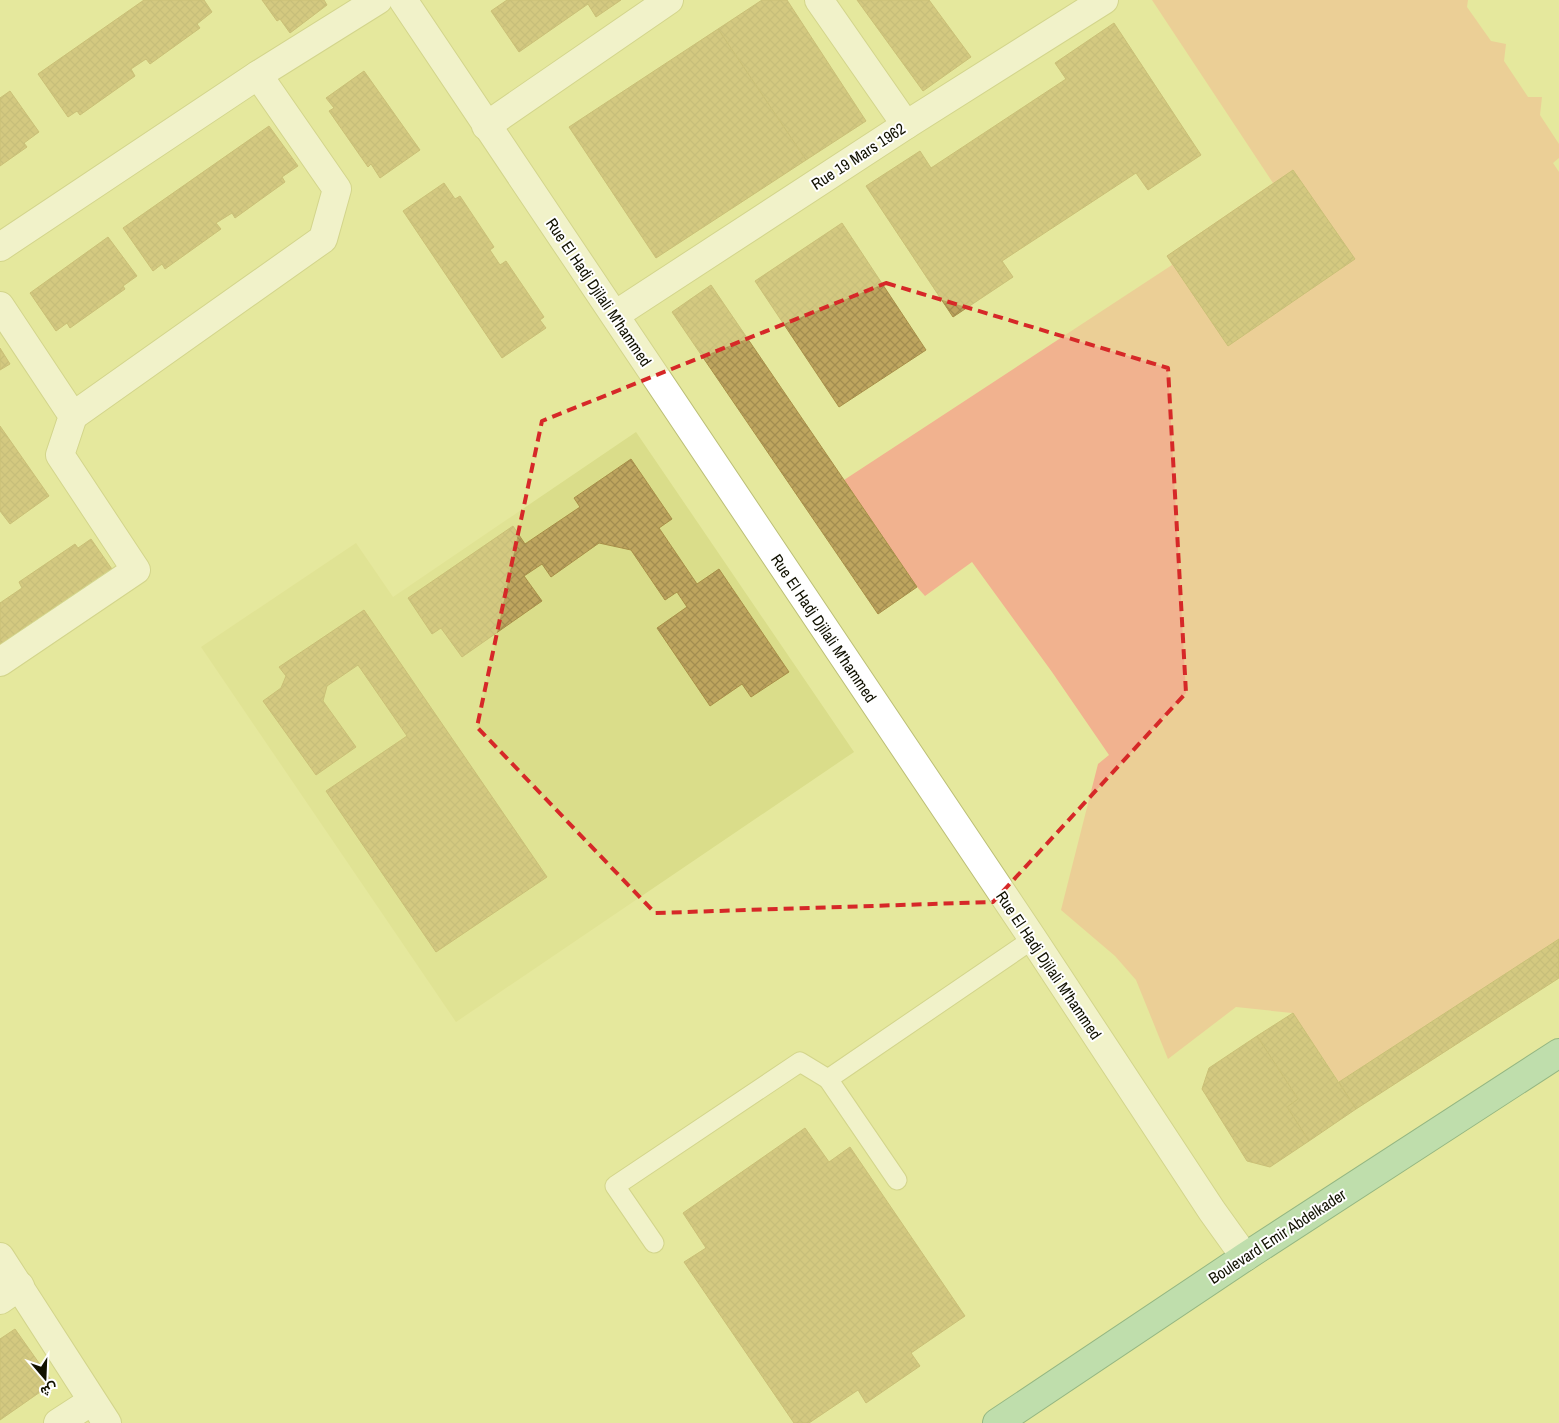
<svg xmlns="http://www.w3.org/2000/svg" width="1559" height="1423" viewBox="0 0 1559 1423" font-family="'Archivo Narrow',Vazirmatn,sans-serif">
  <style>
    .built { fill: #dadd8a }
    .pitch { fill: #f1b28f }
    .building { fill: url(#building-cross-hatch); stroke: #a88f48 }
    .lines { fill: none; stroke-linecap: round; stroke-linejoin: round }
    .lane-casing { stroke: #bcbf76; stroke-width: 21 }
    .street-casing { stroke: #bcbf76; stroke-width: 30 }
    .primary-casing { stroke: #337c61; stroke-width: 30 }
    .lane { stroke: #fff; stroke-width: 19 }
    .street { stroke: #fff; stroke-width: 28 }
    .primary { stroke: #90d3bf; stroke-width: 28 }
    .marked { fill: none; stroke: #d62828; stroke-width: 4; stroke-dasharray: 10 6; stroke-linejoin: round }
    .labels { text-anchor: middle; stroke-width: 4; stroke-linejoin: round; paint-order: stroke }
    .street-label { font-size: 16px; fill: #110; stroke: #fff }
  </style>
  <defs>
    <pattern id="building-cross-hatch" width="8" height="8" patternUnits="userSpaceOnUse" patternTransform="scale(1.25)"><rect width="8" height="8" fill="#bea55e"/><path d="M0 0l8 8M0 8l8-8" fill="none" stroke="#a28d50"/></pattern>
  </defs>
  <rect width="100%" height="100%" fill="#e5e89d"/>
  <!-- built -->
  <polygon class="built" points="636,432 854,752 456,1022 201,647 356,543 393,597"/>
  <!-- pitch -->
  <polygon class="pitch" points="1152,0 1468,0 1467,7 1491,41 1506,44 1504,61 1528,97 1542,97 1540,115 1559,144 1559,158 1553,163 1559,172 1559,939 1339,1082 1292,1013 1236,1007 1168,1059 1136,980 1115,956 1061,910 1098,764 1109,755 1052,672 972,562 925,596 917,587 844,480 1172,265 1167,256 1273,183"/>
  <!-- building -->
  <g class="building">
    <polygon points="144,0 204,0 212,12 197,24 200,28 150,64 146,59 131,69 135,76 80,115 77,111 68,117 38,74"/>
    <polygon points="262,0 324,0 327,5 290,33 280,19 277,21"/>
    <polygon points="507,0 621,0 596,17 588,4 519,52 491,11"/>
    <polygon points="762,0 787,0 866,121 806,160 718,29"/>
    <polygon points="857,0 929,0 971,57 923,91"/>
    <polygon points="1114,23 1201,155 1148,190 1136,173 1002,261 1013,277 953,317 866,186 920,151 931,168 1066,79 1055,63"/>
    <polygon points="718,29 806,160 656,258 569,127"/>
    <polygon points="364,71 420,150 380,178 371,164 368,167 329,111 334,108 326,98"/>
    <polygon points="10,91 39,132 24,143 27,147 0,166 0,98"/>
    <polygon points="269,126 298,166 282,177 285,182 235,218 232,213 216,223 221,229 165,269 162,264 153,271 123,228"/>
    <polygon points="1293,170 1355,259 1228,346 1167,256"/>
    <polygon points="444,183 455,199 460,196 494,247 490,250 500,265 506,261 544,317 540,320 546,328 502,358 403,211"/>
    <polygon points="842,223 926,350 839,407 755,281"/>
    <polygon points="108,237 137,276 123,286 125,289 70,328 67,323 56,331 30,293"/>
    <polygon points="711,285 917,587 878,614 672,312"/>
    <polygon points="0,348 10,364 0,370"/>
    <polygon points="0,426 49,496 10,524 0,511"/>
    <polygon points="631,459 672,519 659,528 697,584 719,569 789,672 751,697 742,684 710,706 657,628 687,607 677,592 665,600 631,550 599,543 551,577 542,564 524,576 542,601 462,657 441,628 432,634 408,598 513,526 525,544 580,507 574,498"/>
    <polygon points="91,539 114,572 0,651 0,603 22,588 19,582 75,544 78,548"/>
    <polygon points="364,610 547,877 436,952 326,791 407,736 358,665 327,686 323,701 356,747 316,775 263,701 281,688 286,676 279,667"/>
    <polygon points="1559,939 1559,978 1356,1109 1339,1082"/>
    <polygon points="1293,1013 1356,1109 1309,1141 1287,1107 1298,1099 1257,1036"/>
    <polygon points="1257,1036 1298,1099 1287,1107 1309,1141 1270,1167 1247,1161 1202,1089 1209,1068"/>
    <polygon points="805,1128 829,1162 850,1147 965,1316 911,1353 920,1366 866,1403 858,1390 809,1423 794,1423 684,1262 706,1248 683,1213"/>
    <polygon points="15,1329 53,1383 0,1420 0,1339"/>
  </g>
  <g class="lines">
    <defs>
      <g id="lane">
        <polyline points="897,1180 828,1079 1033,939"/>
        <polyline points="654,1243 615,1186 800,1062 828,1079"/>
      </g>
      <g id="street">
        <polyline points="403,0 1033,939 1212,1211 1245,1257"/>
        <polyline points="819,0 906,125"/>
        <polyline points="486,126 669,0"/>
        <polyline points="0,247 258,75 378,0"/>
        <polyline points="0,306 73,416 60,455 136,570 0,662"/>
        <polyline points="615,315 906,125 1104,0"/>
        <polyline points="73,416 323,239 337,189 258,75"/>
        <polyline points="0,1257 107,1423"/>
        <polyline points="0,1300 20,1286"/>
        <polyline points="58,1423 92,1401"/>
      </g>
      <polyline id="primary" points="997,1423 1245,1257 1559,1053"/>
    </defs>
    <!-- lane casing -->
    <use href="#lane" class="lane-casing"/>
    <!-- street casing -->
    <use href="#street" class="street-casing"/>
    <!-- primary casing -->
    <use href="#primary" class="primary-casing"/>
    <!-- lane -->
    <use href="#lane" class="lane"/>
    <!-- street -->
    <use href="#street" class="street"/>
    <!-- primary -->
    <use href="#primary" class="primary"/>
  </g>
  <!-- marked area -->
  <path d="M0 0H1559V1423H0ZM886,283L1168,368L1186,693L993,902L655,913L477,727L542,421Z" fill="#e5e89d" fill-opacity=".55" fill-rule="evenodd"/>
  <path class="marked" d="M886,283L1168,368L1186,693L993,902L655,913L477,727L542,421Z"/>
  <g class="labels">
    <!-- street labels -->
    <g class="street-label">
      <text transform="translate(858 156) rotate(-33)" y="6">Rue 19 Mars 1962</text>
      <text transform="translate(599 292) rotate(56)" y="6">Rue El Hadj Djilali M'hammed</text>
      <text transform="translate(824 628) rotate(56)" y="6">Rue El Hadj Djilali M'hammed</text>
      <text transform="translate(1049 965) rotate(56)" y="6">Rue El Hadj Djilali M'hammed</text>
      <text transform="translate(1277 1236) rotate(-33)" y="6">Boulevard Emir Abdelkader</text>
    </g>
  </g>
  <!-- north arrow -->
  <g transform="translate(45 1378) rotate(161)" stroke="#ffffff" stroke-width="4" paint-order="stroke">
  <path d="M0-4L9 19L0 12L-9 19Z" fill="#111100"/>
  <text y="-8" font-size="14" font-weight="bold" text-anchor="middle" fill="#111100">ش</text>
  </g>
</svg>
